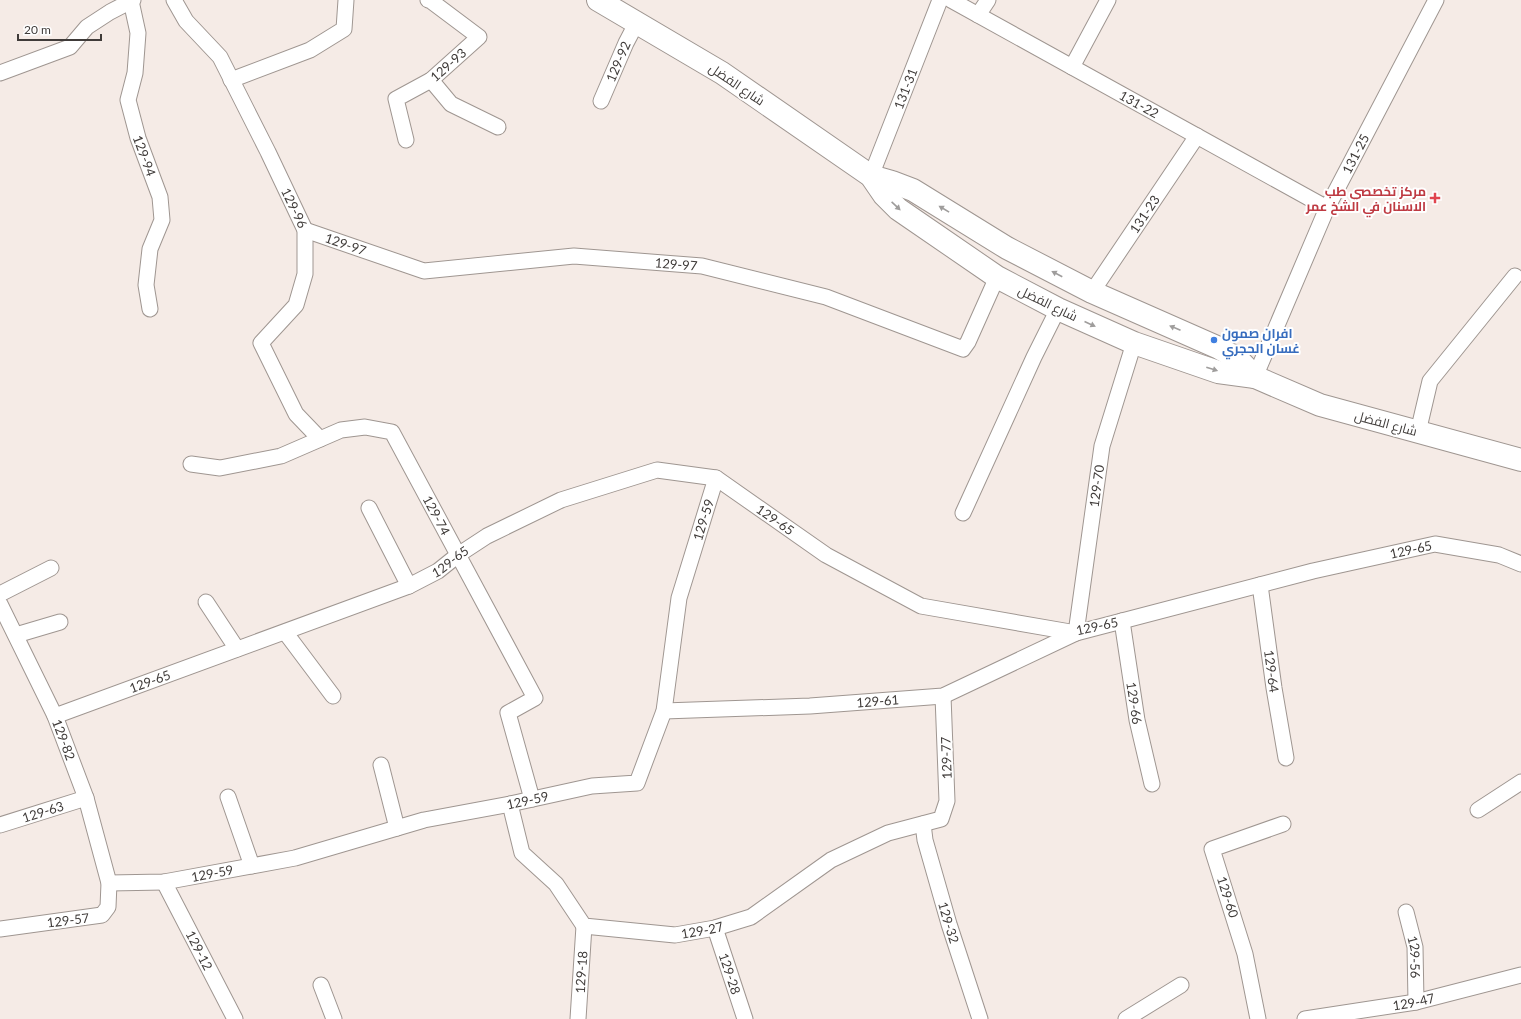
<svg xmlns="http://www.w3.org/2000/svg" width="1521" height="1019" viewBox="0 0 1521 1019" font-family="Lato,Cairo,sans-serif">
  <style>
    .lines { fill: none; stroke-linecap: round; stroke-linejoin: round }
    .lane-casing { stroke: #9f9691; stroke-width: 17 }
    .street-casing { stroke: #9f9691; stroke-width: 24 }
    .lane { stroke: #fff; stroke-width: 15 }
    .street { stroke: #fff; stroke-width: 22 }
    .oneway { fill: #9f9d9c }
    .health-dot { fill: #e0444e; stroke: #fff; stroke-width: 1.5 }
    .shop-dot { fill: #3f7fe0; stroke: #fff; stroke-width: 1.5 }
    .labels { text-anchor: middle; stroke-width: 4; stroke-linejoin: round; paint-order: stroke }
    .street-label { font-size: 13px; fill: #3f3b39; stroke: #fff }
    .health-label { font-size: 13px; font-weight: bold; fill: #be3a42; stroke: #fff; text-anchor: end }
    .shop-label { font-size: 13px; font-weight: bold; fill: #366cbe; stroke: #fff; text-anchor: start }
  </style>
  <rect width="100%" height="100%" fill="#f5ebe6"/>
  <g class="lines">
    <defs>
      <g id="lane">
        <path id="s1" d="M174,0L186,21L220,57L268,152L305,230V274L296,305L261,343L296,414L320,439"/>
        <path id="s2" d="M951,0L1327,208"/>
        <path id="s3" d="M131,1L138,33L135,73L128,100L138,138L160,197L162,220L150,249L146,285L150,309"/>
        <polyline points="978,15 988,0"/>
        <polyline points="1072,67 1108,0"/>
        <polyline points="0,73 70,47 87,27 110,12 133,0"/>
        <polyline points="231,80 310,50 344,29 346,0"/>
        <polyline points="431,80 451,104 498,127"/>
        <path id="s4" d="M601,101L626,43L637,22"/>
        <path id="s5" d="M406,140L396,99L431,80L479,37L431,1L428,0"/>
        <path id="s6" d="M871,176L940,0"/>
        <path id="s7" d="M305,230L424,271L574,256L702,266L826,297L963,349L968,342L997,277"/>
        <path id="s8" d="M1092,292L1197,136"/>
        <path id="s9" d="M1255,377L1327,208L1436,0"/>
        <polyline points="1418,432 1430,381 1515,276"/>
        <path id="s10" d="M191,464L220,468L281,456L341,430L365,427L392,432L535,698L508,713L532,799"/>
        <polyline points="369,508 409,586"/>
        <polyline points="963,513 1034,357 1058,309"/>
        <path id="s11" d="M1260,585L1274,688L1286,758"/>
        <polyline points="0,594 51,568"/>
        <polyline points="206,602 237,649"/>
        <path id="s12" d="M0,604L55,716L86,798L109,883L108,907L102,915L0,929"/>
        <path id="s13" d="M1122,621L1137,720L1152,784"/>
        <polyline points="285,632 333,696"/>
        <polyline points="16,635 60,622"/>
        <path id="s14" d="M664,711L810,706L943,696L1076,633L1102,446L1134,343"/>
        <path id="s15" d="M55,716L409,586L438,571L458,555L487,536L561,500L657,470L716,478L826,555L921,606L1076,633L1313,571L1435,544L1499,555L1521,564"/>
        <polyline points="381,765 397,828"/>
        <polyline points="228,797 252,866"/>
        <path id="s16" d="M510,804L522,853L556,884L584,926L675,935L715,928L751,917L831,860L888,833L941,819L947,801L943,696"/>
        <polyline points="1478,810 1521,782"/>
        <path id="s17" d="M923,824L925,840L949,924L980,1019"/>
        <path id="s18" d="M0,825L86,798"/>
        <path id="s19" d="M164,882L235,1019"/>
        <path id="s20" d="M109,883L164,882L295,858L424,820L510,804L592,786L637,783L664,711L679,598L716,478"/>
        <path id="s21" d="M1406,912L1415,947L1416,1002"/>
        <path id="s22" d="M715,928L745,1019"/>
        <polyline points="321,985 334,1019"/>
        <path id="s23" d="M578,1019L584,926"/>
        <polyline points="1126,1019 1181,985"/>
        <polyline points="1258,1019 1245,954 1212,849 1283,824"/>
        <path id="s24" d="M1305,1019L1416,1002L1521,975"/>
      </g>
      <g id="street">
        <polyline points="598,0 722,73 871,176 884,195 898,209 997,277 1058,309 1134,343 1218,372 1255,377 1320,405 1521,460"/>
        <polyline points="871,176 892,182 913,190 1007,248 1092,292 1219,348 1238,359 1255,377"/>
      </g>
    </defs>
    <!-- lane casing -->
    <use href="#lane" class="lane-casing"/>
    <!-- street casing -->
    <use href="#street" class="street-casing"/>
    <!-- lane -->
    <use href="#lane" class="lane"/>
    <!-- street -->
    <use href="#street" class="street"/>
  </g>
  <!-- one-way arrows -->
  <defs><path id="oneway-solid" d="M-6-.8H1V-3.2L6.5 0L1 3.2V.8H-6Z"/></defs>
  <g class="oneway">
    <use href="#oneway-solid" transform="translate(896 206) rotate(43)"/>
    <use href="#oneway-solid" transform="translate(944 209) rotate(-149)"/>
    <use href="#oneway-solid" transform="translate(1057 274) rotate(-152)"/>
    <use href="#oneway-solid" transform="translate(1090 324) rotate(24)"/>
    <use href="#oneway-solid" transform="translate(1175 328) rotate(-157)"/>
    <use href="#oneway-solid" transform="translate(1212 369) rotate(18)"/>
  </g>
  <!-- markers -->
  <path class="health-dot" d="M1433 192h4v4h4v4h-4v4h-4v-4h-4v-4h4z"/>
  <circle class="shop-dot" cx="1214" cy="340" r="4"/>
  <g class="labels">
    <!-- street labels -->
    <g class="street-label">
      <text dy="5" stroke="none"><textPath href="#s4" startOffset="43">129-92</textPath></text>
      <text dy="5" stroke="none"><textPath href="#s5" startOffset="105">129-93</textPath></text>
      <text transform="translate(737 84) rotate(34)" y="5">شارع الفضل</text>
      <text dy="5" stroke="none"><textPath href="#s6" startOffset="94">131-31</textPath></text>
      <text dy="5" stroke="none"><textPath href="#s2" startOffset="215">131-22</textPath></text>
      <text dy="5" stroke="none"><textPath href="#s9" startOffset="245">131-25</textPath></text>
      <text dy="5" stroke="none"><textPath href="#s3" startOffset="159">129-94</textPath></text>
      <text dy="5" stroke="none"><textPath href="#s1" startOffset="242">129-96</textPath></text>
      <text dy="5" stroke="none"><textPath href="#s8" startOffset="94">131-23</textPath></text>
      <text dy="5" stroke="none"><textPath href="#s7" startOffset="43">129-97</textPath></text>
      <text dy="5" stroke="none"><textPath href="#s7" startOffset="379">129-97</textPath></text>
      <text transform="translate(1048 303) rotate(26)" y="5">شارع الفضل</text>
      <text transform="translate(1386 423) rotate(15)" y="5">شارع الفضل</text>
      <text dy="5" stroke="none"><textPath href="#s14" startOffset="575">129-70</textPath></text>
      <text dy="5" stroke="none"><textPath href="#s10" startOffset="303">129-74</textPath></text>
      <text dy="5" stroke="none"><textPath href="#s20" startOffset="812">129-59</textPath></text>
      <text dy="5" stroke="none"><textPath href="#s15" startOffset="785">129-65</textPath></text>
      <text dy="5" stroke="none"><textPath href="#s15" startOffset="1457">129-65</textPath></text>
      <text dy="5" stroke="none"><textPath href="#s15" startOffset="425">129-65</textPath></text>
      <text transform="translate(1097 626) rotate(-12)" y="5">129-65</text>
      <text dy="5" stroke="none"><textPath href="#s11" startOffset="87">129-64</textPath></text>
      <text dy="5" stroke="none"><textPath href="#s15" startOffset="101">129-65</textPath></text>
      <text dy="5" stroke="none"><textPath href="#s14" startOffset="214">129-61</textPath></text>
      <text dy="5" stroke="none"><textPath href="#s13" startOffset="83">129-66</textPath></text>
      <text dy="5" stroke="none"><textPath href="#s12" startOffset="150">129-82</textPath></text>
      <text transform="translate(946 758) rotate(-92)" y="5">129-77</text>
      <text dy="5" stroke="none"><textPath href="#s20" startOffset="428">129-59</textPath></text>
      <text dy="5" stroke="none"><textPath href="#s18" startOffset="45">129-63</textPath></text>
      <text dy="5" stroke="none"><textPath href="#s20" startOffset="104">129-59</textPath></text>
      <text transform="translate(1228 897) rotate(72)" y="5">129-60</text>
      <text transform="translate(68 920) rotate(-7)" y="5">129-57</text>
      <text dy="5" stroke="none"><textPath href="#s17" startOffset="102">129-32</textPath></text>
      <text dy="5" stroke="none"><textPath href="#s16" startOffset="266">129-27</textPath></text>
      <text dy="5" stroke="none"><textPath href="#s19" startOffset="77">129-12</textPath></text>
      <text dy="5" stroke="none"><textPath href="#s21" startOffset="46">129-56</textPath></text>
      <text dy="5" stroke="none"><textPath href="#s23" startOffset="47">129-18</textPath></text>
      <text dy="5" stroke="none"><textPath href="#s22" startOffset="48">129-28</textPath></text>
      <text dy="5" stroke="none"><textPath href="#s24" startOffset="110">129-47</textPath></text>
    </g>
    <!-- health labels -->
    <g class="health-label">
      <text x="1426" y="196">مركز تخصصي طب<tspan x="1426" dy="15">الاسنان في الشخ عمر</tspan></text>
    </g>
    <!-- shop labels -->
    <g class="shop-label">
      <text x="1222" y="338">افران صمون<tspan x="1222" dy="15">غسان الحجري</tspan></text>
    </g>
  </g>
  <!-- scale -->
  <path d="M18 34v6h83v-6" fill="none" stroke="#3f3b39" stroke-width="2"/>
  <text x="24" y="34" font-size="12" fill="#3f3b39" stroke="#ffffff" stroke-width="3" paint-order="stroke">20 m</text>
</svg>
